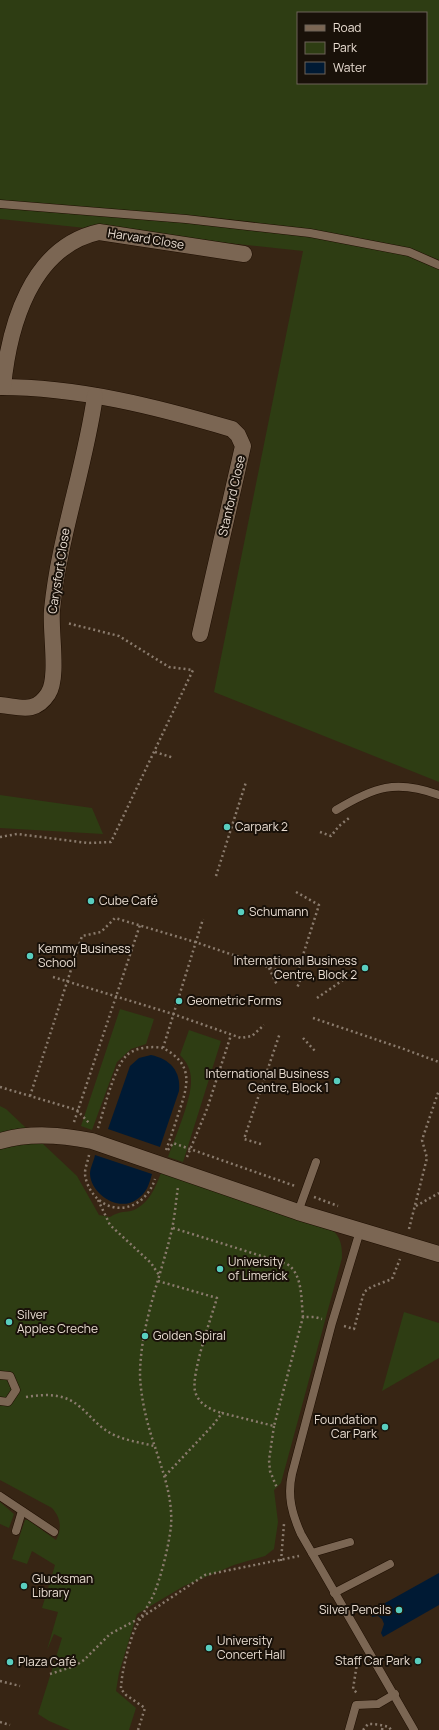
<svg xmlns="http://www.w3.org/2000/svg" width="439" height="1730" viewBox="0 0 439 1730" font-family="Manrope,sans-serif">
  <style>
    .green { fill: #2e3d13; fill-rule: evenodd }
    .water { fill: #001a34 }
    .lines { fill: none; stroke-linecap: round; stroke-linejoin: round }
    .lane-casing { stroke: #1e0e01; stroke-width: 9 }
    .street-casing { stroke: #1e0e01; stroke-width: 17 }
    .path { stroke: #8a7b6d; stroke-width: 2.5; stroke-dasharray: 2 3; stroke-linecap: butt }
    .lane { stroke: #7b6653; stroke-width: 8 }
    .street { stroke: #7b6653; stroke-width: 16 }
    .poi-dot { fill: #59cebf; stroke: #191109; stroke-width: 1.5 }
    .labels { text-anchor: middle; stroke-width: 4; stroke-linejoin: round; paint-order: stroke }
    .street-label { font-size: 12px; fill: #e9ddd2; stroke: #191109 }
    .poi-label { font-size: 12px; fill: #e9ddd2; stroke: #191109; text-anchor: start }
  </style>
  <rect width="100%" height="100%" fill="#372514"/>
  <!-- green -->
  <g class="green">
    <path d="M0,0H439V782L214,692L303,251L0,219ZM298,13H426V83H298Z"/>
    <polygon points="0,795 92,808 103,834 0,828"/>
    <polygon points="120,1009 154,1019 146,1044 131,1049 117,1062 92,1130 81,1126"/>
    <path d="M189,1030L221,1041L183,1162L168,1157C175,1138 192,1098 191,1080C191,1070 187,1062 180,1055Z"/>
    <path d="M0,1106L6,1109L77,1176L99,1215L110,1217C121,1210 125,1213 134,1210C150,1202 155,1188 161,1173L331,1229C341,1237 342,1245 342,1258L281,1483L274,1490L278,1522L274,1549L265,1556L234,1565L184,1586L137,1614L119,1673L116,1691L136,1708L129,1730H70L49,1721L38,1714L62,1638L54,1634L47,1650L58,1612L42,1608L55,1565L32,1551L27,1564L12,1559L25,1520H28L56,1540C62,1528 61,1518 52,1508L0,1480Z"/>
    <polygon points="404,1312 439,1323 439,1358 382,1391"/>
    <polygon points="0,1502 14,1514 9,1528 0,1524"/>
  </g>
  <!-- water -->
  <g class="water">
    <path d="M151,1055C170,1059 181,1071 179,1091L160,1147L108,1129L130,1066L139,1058Z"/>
    <path d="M95,1155L152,1174C149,1185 146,1194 136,1200C118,1212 91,1194 90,1174C90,1168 94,1161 95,1155Z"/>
    <polygon points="439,1573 439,1605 383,1637 381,1633 384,1624 382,1619 378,1616 372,1617 369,1612"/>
  </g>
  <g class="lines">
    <defs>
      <g id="lane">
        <polyline points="0,204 186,219 310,233 409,252 439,265"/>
        <path d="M336,810C374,787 396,779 439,795"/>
        <polyline points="298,1212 316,1162"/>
        <path d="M360,1231L332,1323L292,1474C287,1496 292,1514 301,1534L414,1730"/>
        <polyline points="0,1375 10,1376 16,1390 8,1402 0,1401"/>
        <polyline points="0,1496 54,1532"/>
        <polyline points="16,1531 22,1511"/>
        <polyline points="312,1553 350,1542"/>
        <polyline points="334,1593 390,1564"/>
        <polyline points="349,1730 356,1705 378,1704 395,1694"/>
      </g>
      <g id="street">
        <path d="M0,387C79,387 157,407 232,429L238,435L243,446L200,634"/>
        <path d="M3,387C9,326 31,247 99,232L244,254"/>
        <path d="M0,705C21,707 35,714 48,694C59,678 50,631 52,610C59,537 85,468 95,396"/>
        <path d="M0,1141C31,1132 62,1135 92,1141L298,1212L439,1254"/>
      </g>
    </defs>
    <!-- lane casing -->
    <use href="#lane" class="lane-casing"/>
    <!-- street casing -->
    <use href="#street" class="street-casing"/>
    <!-- path -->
    <g class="path">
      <polyline points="155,752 174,758"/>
      <polyline points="320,832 331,836 339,826 349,818"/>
      <polyline points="0,837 17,834 88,843 111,842 193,670 169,667 119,636 67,623"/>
      <polyline points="216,876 246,782"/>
      <polyline points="296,892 319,905 296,977"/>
      <polyline points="269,968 277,985"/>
      <polyline points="53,977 173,1014 241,1038 252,1036 264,1025"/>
      <polyline points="317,998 343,980"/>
      <polyline points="313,1018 401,1048 439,1062"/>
      <polyline points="303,1038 315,1051"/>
      <polyline points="0,1087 77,1110 90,1124"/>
      <polyline points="30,1096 82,936 101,932 115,918 195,942 301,978 297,988"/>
      <polyline points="74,1122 140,925"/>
      <path d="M98,1128C104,1110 114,1067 127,1055C136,1047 152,1046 163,1048"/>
      <polyline points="261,1144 244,1139 280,1033"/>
      <path d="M166,1150C171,1137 175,1124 179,1112C189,1083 193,1064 163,1048L203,919"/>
      <polyline points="168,1150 173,1143 295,1186"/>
      <path d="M89,1155C88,1161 85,1168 85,1173C85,1179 88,1186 91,1191C110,1219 145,1210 155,1179"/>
      <polyline points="187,1157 207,1109 231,1035"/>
      <polyline points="314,1197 338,1206"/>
      <polyline points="98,1200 110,1225 151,1263 159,1275"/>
      <polyline points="416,1206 439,1193"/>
      <path d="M173,1228L287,1264C303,1274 301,1300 303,1317"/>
      <polyline points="409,1229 427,1158 422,1140 439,1090"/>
      <path d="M158,1281L217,1298C211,1318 191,1374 195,1391C198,1404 211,1410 222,1413"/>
      <polyline points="344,1326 354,1329 364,1292 371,1287 392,1279 400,1259"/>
      <path d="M26,1397C45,1394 63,1393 79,1406C89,1414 96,1424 107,1431C120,1440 139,1442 154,1446"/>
      <polyline points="274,1426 269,1460 270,1471 277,1488"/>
      <polyline points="165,1476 213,1425 222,1413 274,1426 303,1317 315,1317 322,1319"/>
      <polyline points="281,1561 284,1524"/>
      <polyline points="358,1657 353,1689 358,1694"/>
      <polyline points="50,1674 75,1666 84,1660 110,1634 142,1617 205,1575 299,1556"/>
      <polyline points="0,1681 20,1686"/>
      <polyline points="0,1722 10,1725"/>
      <path d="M138,1730L145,1708L126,1695L121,1689C121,1674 130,1637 137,1625C142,1615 148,1606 153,1596C161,1578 169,1545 171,1526C173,1498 163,1472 155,1447C147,1424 141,1399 140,1376C140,1325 161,1277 172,1229C175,1215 176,1200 178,1187"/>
      <path d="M363,1730L368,1724C375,1724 382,1725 389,1727L391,1730"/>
      <polyline points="382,1730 383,1725"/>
    </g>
    <!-- lane -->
    <use href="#lane" class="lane"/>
    <!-- street -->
    <use href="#street" class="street"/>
  </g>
  <!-- markers -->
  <g class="poi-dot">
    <circle cx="227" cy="827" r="4"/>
    <circle cx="91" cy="901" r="4"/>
    <circle cx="241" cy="912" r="4"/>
    <circle cx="30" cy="956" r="4"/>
    <circle cx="365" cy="968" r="4"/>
    <circle cx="179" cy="1001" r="4"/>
    <circle cx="337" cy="1081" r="4"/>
    <circle cx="220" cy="1269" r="4"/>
    <circle cx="9" cy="1322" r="4"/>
    <circle cx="145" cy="1336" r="4"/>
    <circle cx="385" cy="1427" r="4"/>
    <circle cx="24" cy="1586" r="4"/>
    <circle cx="399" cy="1610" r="4"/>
    <circle cx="209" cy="1648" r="4"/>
    <circle cx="418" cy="1661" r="4"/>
    <circle cx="10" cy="1662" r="4"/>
  </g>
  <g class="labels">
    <!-- street labels -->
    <g class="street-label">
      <text transform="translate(146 239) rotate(9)" y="4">Harvard Close</text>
      <text transform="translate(232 496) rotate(-77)" y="4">Stanford Close</text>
      <text transform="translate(59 571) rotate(-81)" y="4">Carysfort Close</text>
    </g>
    <!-- poi labels -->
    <g class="poi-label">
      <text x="235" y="831">Carpark 2</text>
      <text x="99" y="905">Cube Café</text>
      <text x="249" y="916">Schumann</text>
      <text x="38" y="953">Kemmy Business<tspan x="38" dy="14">School</tspan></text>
      <text x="357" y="965" text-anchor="end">International Business<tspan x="357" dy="14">Centre, Block 2</tspan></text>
      <text x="187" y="1005">Geometric Forms</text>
      <text x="329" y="1078" text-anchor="end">International Business<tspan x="329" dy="14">Centre, Block 1</tspan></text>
      <text x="228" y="1266">University<tspan x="228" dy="14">of Limerick</tspan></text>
      <text x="17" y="1319">Silver<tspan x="17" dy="14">Apples Creche</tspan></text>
      <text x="153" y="1340">Golden Spiral</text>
      <text x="377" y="1424" text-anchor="end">Foundation<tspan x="377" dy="14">Car Park</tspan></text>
      <text x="32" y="1583">Glucksman<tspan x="32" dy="14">Library</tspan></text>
      <text x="391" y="1614" text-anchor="end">Silver Pencils</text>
      <text x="217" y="1645">University<tspan x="217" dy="14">Concert Hall</tspan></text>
      <text x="410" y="1665" text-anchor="end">Staff Car Park</text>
      <text x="18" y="1666">Plaza Café</text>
    </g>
  </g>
  <!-- legend -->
  <rect x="297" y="12" width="130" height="72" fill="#191109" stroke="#6c6359"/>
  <rect x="305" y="25" width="20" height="6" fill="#7b6653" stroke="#6c6359"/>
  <text x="333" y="32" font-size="12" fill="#e9ddd2">Road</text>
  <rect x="305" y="42" width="20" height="12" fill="#2e3d13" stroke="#6c6359"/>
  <text x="333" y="52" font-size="12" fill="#e9ddd2">Park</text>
  <rect x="305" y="62" width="20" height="12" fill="#001a34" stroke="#6c6359"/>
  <text x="333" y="72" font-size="12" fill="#e9ddd2">Water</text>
</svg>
